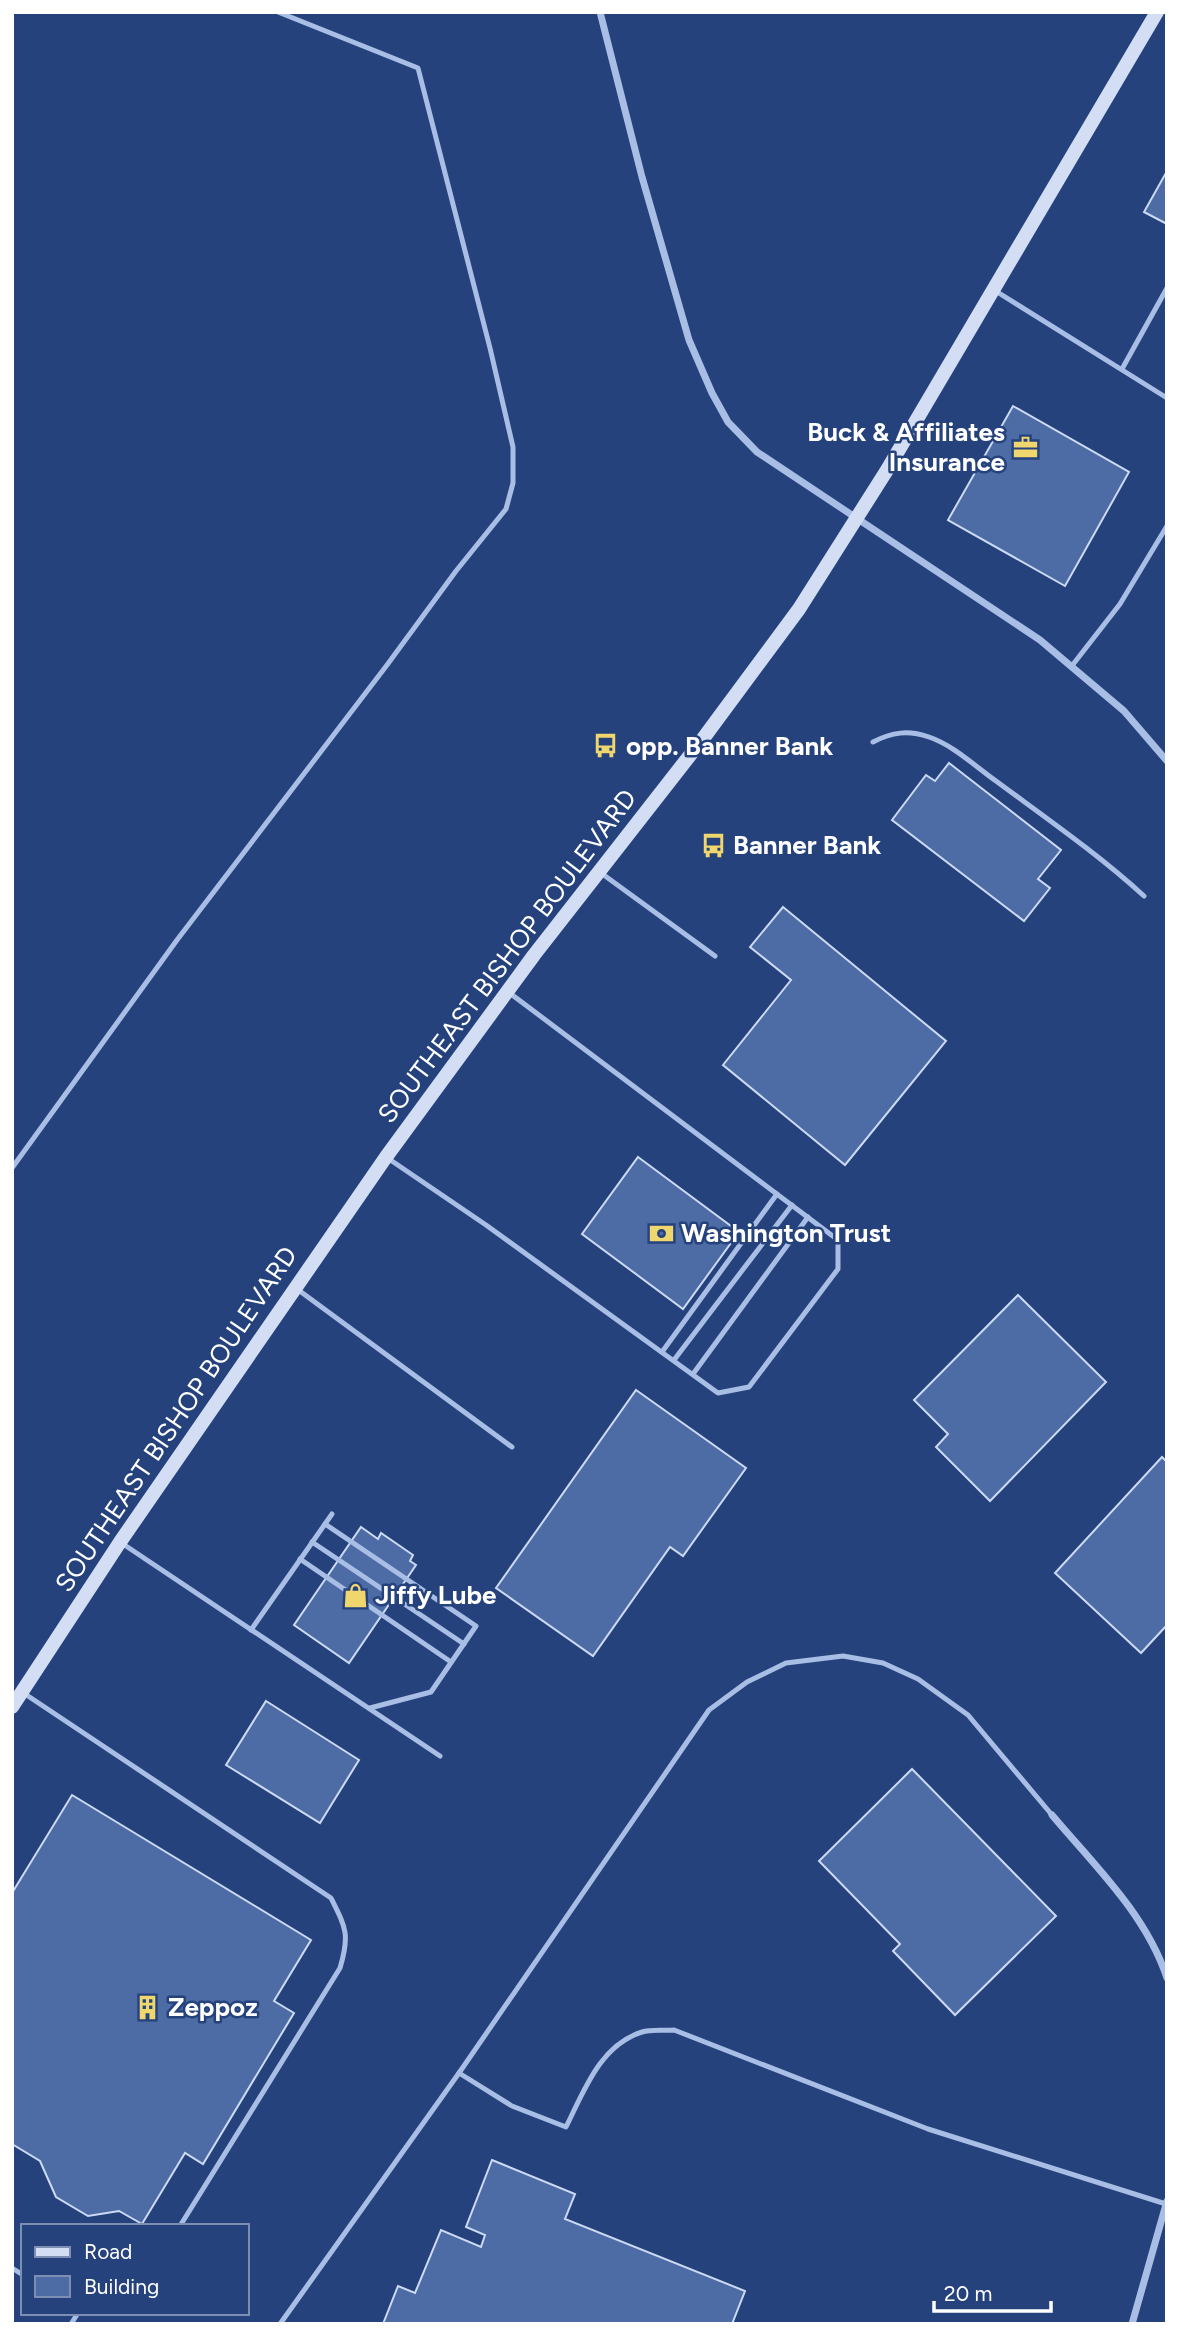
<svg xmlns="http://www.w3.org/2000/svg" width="1179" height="2336" viewBox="0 0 1179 2336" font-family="Figtree,sans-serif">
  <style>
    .building { fill: #4d6ba5; stroke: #ccdaf4; stroke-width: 2 }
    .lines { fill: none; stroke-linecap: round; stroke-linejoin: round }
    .lane { stroke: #a9bee5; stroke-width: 5 }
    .street { stroke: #a9bee5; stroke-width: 7 }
    .secondary { stroke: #d3def5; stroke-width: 14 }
    .labels { text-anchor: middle; stroke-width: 5; stroke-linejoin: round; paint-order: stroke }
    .poi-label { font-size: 26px; font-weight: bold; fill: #fff; stroke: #25427d; text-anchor: start }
    .street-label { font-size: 26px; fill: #fff; stroke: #25427d }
  </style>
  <rect width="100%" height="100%" fill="#25427d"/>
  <!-- building -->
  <g class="building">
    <polygon points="1167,171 1167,224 1144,212"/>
    <polygon points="1013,406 1129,472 1065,586 948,520"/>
    <polygon points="949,763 1061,850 1038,879 1050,888 1024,921 892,820 926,775 935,781"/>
    <polygon points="783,907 946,1041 845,1165 723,1065 791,980 750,947"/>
    <polygon points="638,1157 739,1232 683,1309 582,1234"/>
    <polygon points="1018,1295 1106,1382 990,1501 936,1447 948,1434 914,1400"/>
    <polygon points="636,1390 746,1468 683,1556 670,1547 593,1656 496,1588"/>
    <polygon points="1162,1457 1167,1462 1167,1625 1141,1653 1055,1573"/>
    <polygon points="361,1527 378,1539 381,1533 413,1555 410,1561 416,1565 349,1663 294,1625"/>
    <polygon points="266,1701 359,1760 320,1823 226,1765"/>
    <polygon points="912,1769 1056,1916 955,2015 893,1951 900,1944 819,1861"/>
    <polygon points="72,1795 311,1940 274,2001 294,2013 203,2164 185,2153 142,2224 119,2211 88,2216 56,2197 40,2161 12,2144 12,1893"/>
    <polygon points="492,2160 575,2194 565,2219 745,2291 732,2324 383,2324 398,2286 415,2293 441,2230 481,2247 485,2235 466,2227"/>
  </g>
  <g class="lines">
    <!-- lane -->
    <g class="lane">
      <polyline points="994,290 1167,398"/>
      <polyline points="1122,369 1167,288"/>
      <polyline points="1071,667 1120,604 1167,526"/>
      <path d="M873,742C892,732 908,730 929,737C953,745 976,767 996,781C1046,818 1098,854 1144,896"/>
      <polyline points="601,873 715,956"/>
      <polyline points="386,1157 486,1225 718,1393 749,1387 838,1269 838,1240 507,991"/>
      <polyline points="12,1168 177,940 387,665 456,571 506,509 513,483 513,447 490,348 418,68 278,12"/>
      <polyline points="297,1289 512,1447"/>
      <polyline points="662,1352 777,1194"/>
      <polyline points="674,1360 792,1205"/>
      <polyline points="693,1374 808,1217"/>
      <polyline points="325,1524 476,1626 431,1692 370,1708"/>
      <polyline points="120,1542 440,1756"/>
      <polyline points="312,1542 464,1644"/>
      <polyline points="300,1559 451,1662"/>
      <polyline points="251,1630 332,1514"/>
      <path d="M22,1692L331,1898C346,1928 350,1935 340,1968L180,2226"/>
      <path d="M459,2073L512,2106L566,2127C584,2091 600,2045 642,2032C651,2029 664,2031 674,2030L928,2129L1166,2204"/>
      <polyline points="12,2268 23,2275"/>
      <polyline points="112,2313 115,2313"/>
      <polyline points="71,2324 78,2313"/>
      <polyline points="280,2324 459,2073 709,1710 747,1682 786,1663 843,1656 883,1663 918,1679 968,1715 1052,1815"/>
    </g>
    <!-- street -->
    <g class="street">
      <polyline points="600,12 642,177 689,340 712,393 728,422 757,452 1040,640 1124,711 1167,761"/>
      <path d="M1052,1815C1094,1865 1146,1914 1167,1978"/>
      <polyline points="1132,2324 1167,2201"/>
    </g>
    <!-- secondary -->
    <polyline class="secondary" points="12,1707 120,1542 386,1157 534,955 705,736 799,609 887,470 1157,12"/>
  </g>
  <!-- icons -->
  <defs>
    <symbol id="office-bare" viewBox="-9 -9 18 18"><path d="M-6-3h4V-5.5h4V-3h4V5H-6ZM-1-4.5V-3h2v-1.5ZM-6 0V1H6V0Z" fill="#efd76e" stroke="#25427d" stroke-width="2.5" paint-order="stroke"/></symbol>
    <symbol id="bus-bare" viewBox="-9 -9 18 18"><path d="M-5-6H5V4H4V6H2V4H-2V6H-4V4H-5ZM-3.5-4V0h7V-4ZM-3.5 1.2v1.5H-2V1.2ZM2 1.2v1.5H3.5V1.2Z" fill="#efd76e" stroke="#25427d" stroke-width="2.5" paint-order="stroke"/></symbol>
    <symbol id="bank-bare" viewBox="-9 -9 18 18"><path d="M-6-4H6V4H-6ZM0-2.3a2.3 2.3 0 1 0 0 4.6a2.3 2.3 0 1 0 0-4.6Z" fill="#efd76e" stroke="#25427d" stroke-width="2.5" paint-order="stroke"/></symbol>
    <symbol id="shop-bare" viewBox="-9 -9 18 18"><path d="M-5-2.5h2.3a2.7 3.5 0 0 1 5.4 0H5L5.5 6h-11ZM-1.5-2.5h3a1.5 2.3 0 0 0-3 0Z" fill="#efd76e" stroke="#25427d" stroke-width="2.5" paint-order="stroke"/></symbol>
    <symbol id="building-bare" viewBox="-9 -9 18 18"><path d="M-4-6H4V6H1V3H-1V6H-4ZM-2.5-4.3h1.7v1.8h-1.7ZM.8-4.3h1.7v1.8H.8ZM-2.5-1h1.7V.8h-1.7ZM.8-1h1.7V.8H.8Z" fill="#efd76e" stroke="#25427d" stroke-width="2.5" paint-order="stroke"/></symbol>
  </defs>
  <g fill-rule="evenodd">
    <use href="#office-bare" x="1008" y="430" width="35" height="35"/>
    <use href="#bus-bare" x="588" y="728" width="35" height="35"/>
    <use href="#bus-bare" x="696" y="828" width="35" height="35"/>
    <use href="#bank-bare" x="644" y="1216" width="35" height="35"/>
    <use href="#shop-bare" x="338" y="1578" width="35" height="35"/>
    <use href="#building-bare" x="130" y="1990" width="35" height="35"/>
  </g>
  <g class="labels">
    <!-- poi labels -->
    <g class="poi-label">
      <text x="1005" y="441" text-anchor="end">Buck &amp; Affiliates<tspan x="1005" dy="30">Insurance</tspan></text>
      <text x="626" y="755">opp. Banner Bank</text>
      <text x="733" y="854">Banner Bank</text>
      <text x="681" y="1242">Washington Trust</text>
      <text x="375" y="1604">Jiffy Lube</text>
      <text x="168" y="2016">Zeppoz</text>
    </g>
    <!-- street labels -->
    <g class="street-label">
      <text transform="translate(507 956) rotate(-53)" y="9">SOUTHEAST BISHOP BOULEVARD</text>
      <text transform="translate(176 1419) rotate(-56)" y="9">SOUTHEAST BISHOP BOULEVARD</text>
    </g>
  </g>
  <!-- border -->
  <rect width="1179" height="2336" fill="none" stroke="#ffffff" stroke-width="28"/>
  <!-- legend -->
  <rect x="21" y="2224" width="228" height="91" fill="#25427d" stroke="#7c8eb1" stroke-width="2"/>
  <rect x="35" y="2247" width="35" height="10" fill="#d3def5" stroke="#7c8eb1" stroke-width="2"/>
  <text x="84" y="2259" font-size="21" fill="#ffffff">Road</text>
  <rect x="35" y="2276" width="35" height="21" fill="#4d6ba5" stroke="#7c8eb1" stroke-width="2"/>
  <text x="84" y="2294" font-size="21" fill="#ffffff">Building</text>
  <!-- scale -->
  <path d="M934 2301v10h117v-10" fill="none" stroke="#ffffff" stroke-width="3.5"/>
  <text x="944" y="2301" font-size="21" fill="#ffffff" stroke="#25427d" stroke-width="5" paint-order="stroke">20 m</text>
</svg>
